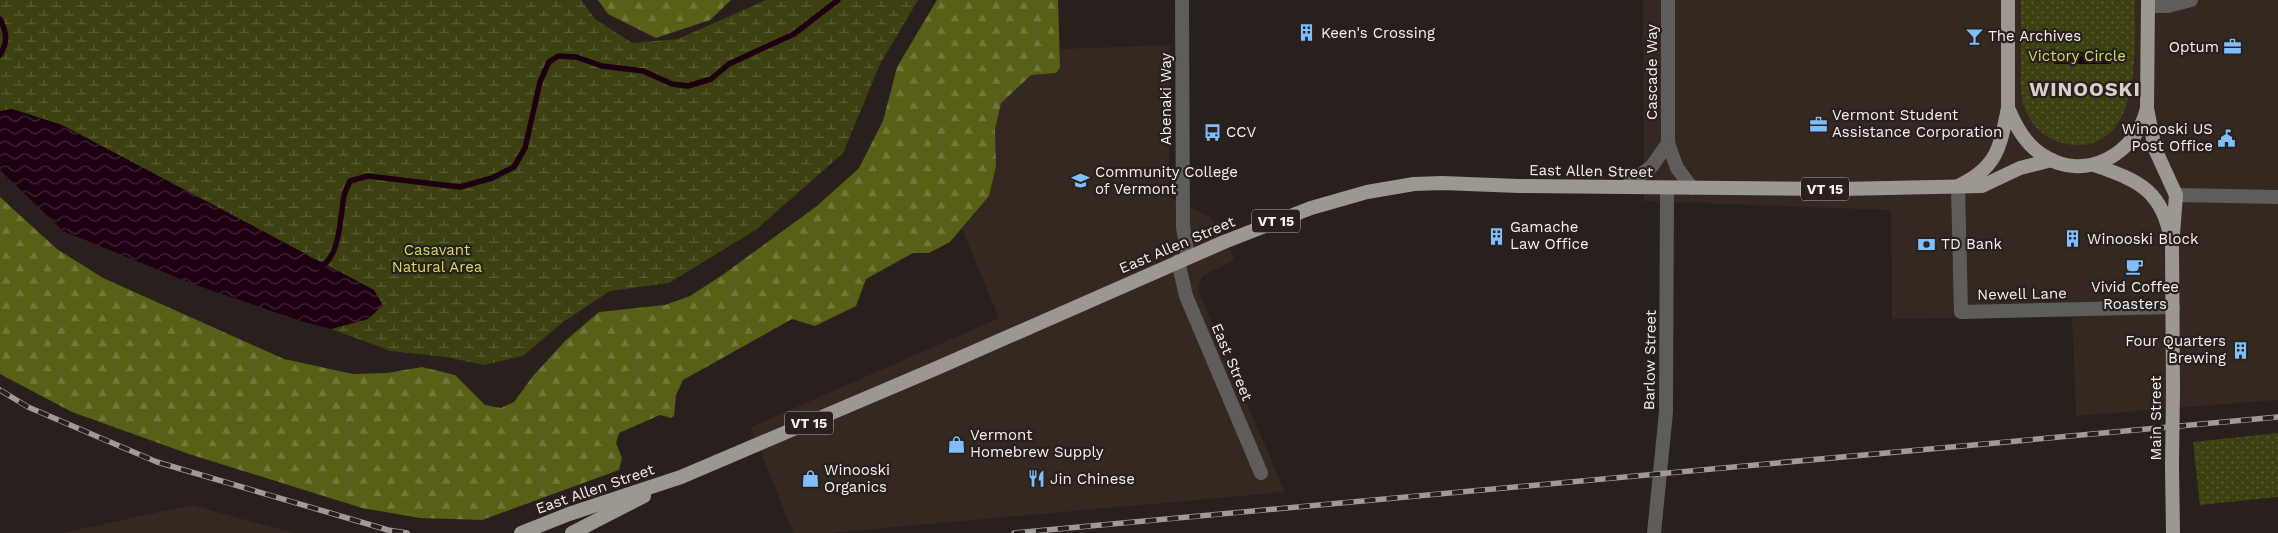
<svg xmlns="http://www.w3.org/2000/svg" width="2278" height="533" viewBox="0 0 2278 533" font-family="'Work Sans',sans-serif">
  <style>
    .built { fill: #342821 }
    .green { fill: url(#green-dots) }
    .forest { fill: url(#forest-firs) }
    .wetland { fill: url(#wetland-marsh) }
    .water { fill: url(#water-waves) }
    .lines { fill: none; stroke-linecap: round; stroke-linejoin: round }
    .stream { stroke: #1f0013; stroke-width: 5.5 }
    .minor { stroke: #5f5d5a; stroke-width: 14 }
    .tertiary { stroke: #5f5d5a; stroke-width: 14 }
    .primary { stroke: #9c9891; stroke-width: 14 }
    .rail-casing { stroke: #a19b98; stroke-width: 5.5 }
    .rail { stroke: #27201c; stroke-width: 4; stroke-dasharray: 11; stroke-linecap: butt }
    .primary-bridge { stroke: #9c9891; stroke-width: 14 }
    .labels { text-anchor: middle; stroke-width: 4.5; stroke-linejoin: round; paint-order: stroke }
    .shield { fill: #27201c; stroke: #b8b2af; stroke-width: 1 }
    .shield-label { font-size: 14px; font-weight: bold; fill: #f6f1ee }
    .poi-label { font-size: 15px; fill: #f6f1ee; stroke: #27201c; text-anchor: start }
    .park-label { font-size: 15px; fill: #d1de64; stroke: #27201c }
    .street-label { font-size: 15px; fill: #f6f1ee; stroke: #27201c }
    .district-label { font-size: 20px; font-weight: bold; letter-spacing: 1px; fill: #d9cfca; stroke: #27201c }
  </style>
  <defs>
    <pattern id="green-dots" width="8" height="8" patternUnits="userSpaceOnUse" patternTransform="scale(1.25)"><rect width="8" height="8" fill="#3d4111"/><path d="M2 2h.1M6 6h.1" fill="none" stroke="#5a5d34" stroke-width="1.8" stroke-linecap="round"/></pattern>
    <pattern id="forest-firs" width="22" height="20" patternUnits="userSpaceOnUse" patternTransform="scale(1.25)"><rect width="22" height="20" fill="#585f17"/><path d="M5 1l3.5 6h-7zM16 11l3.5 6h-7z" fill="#717639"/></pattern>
    <pattern id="wetland-marsh" width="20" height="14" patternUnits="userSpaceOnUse" patternTransform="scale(1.25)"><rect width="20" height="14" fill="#3d4111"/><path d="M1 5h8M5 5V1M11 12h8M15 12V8" fill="none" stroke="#5a5d34"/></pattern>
    <pattern id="water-waves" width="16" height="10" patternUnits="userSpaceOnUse" patternTransform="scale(1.25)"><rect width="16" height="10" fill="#1f0013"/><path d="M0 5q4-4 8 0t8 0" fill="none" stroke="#402636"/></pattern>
  </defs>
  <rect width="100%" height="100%" fill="#27201c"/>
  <!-- built -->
  <g class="built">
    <polygon points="1643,0 2278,0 2278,400 2076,416 2072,317 1892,319 1891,210 1644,201"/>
    <polygon points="1170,45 1169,197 1211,218 1235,260 1202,276 1198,290 1285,492 830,533 793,533 751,427 999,318 962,229 989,196 996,166 995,129 1001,103 1031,75 1056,73 1060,68 1060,49"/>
    <polygon points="191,505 294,533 63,533"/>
  </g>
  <!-- green -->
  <g class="green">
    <path d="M2021,0H2135C2134,41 2142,127 2093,143C2083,146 2073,146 2063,143C2044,138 2030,125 2024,106C2020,94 2021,81 2021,68C2021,46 2021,23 2021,0Z"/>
    <polygon points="2278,433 2278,497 2200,505 2193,442"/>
  </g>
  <!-- forest -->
  <g class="forest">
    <polygon points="598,0 731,0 710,20 656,38 608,14"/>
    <polygon points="937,0 1058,0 1060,68 1056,73 1031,75 1001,103 995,129 996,166 989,196 950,242 929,253 913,253 866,279 856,306 815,326 792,319 683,380 676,395 674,416 671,418 660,415 619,433 616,443 622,458 619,470 482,520 420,518 362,508 189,454 72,412 0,374 0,197 57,249 103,278 284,359 353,374 387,373 422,367 455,375 485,405 501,408 514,402 533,376 565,341 599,312 665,305 690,296 721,276 817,206 859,168 883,121 897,67"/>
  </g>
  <!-- wetland -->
  <polygon class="wetland" points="0,0 581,0 595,19 632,43 678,39 766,0 918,0 880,64 843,153 757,229 669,283 610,291 563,322 523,356 484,365 446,357 391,351 331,329 368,319 374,290 62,125 12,109 0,111"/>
  <!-- water -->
  <g class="water">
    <rect x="2054" y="52" width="57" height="12"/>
    <polygon points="12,109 62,125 374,290 383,305 368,319 331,329 301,321 193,284 63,231 0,170 0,111"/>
  </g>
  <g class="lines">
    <!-- stream -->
    <g class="stream">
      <path d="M0,19C7,33 8,41 0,55"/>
      <path d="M319,267C341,259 340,215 344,196C345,191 348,186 350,181L368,176L460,187L492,178L514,167L525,148L540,82L549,62L558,56L576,57L602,66L643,71L672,84L688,86L711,79L729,64L794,34L838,0"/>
    </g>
    <!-- minor -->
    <g class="minor">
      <polyline points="1182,0 1183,227 1188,257"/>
      <polyline points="1668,0 1668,143 1677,168 1692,188"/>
      <polyline points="1958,186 1961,312 2173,307"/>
      <polyline points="1625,187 1652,166 1668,143"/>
      <polyline points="1178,261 1186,296 1261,473"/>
      <polyline points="1654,533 1666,412 1667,188"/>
    </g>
    <!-- tertiary -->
    <g class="tertiary">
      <polyline points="2148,6 2168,6 2191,0"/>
      <polyline points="2176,195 2278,197"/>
    </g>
    <!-- primary -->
    <g class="primary">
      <path d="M2008,0V108C2016,127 2026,145 2044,156C2086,183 2137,153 2147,108"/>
      <polyline points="2148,0 2147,108 2155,149 2176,195 2173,234"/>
      <path d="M2094,165C2143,182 2162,191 2172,244L2173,390"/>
      <path d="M1960,185C1998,167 2000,146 2008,108"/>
      <polyline points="2172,465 2173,533"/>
      <polyline points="521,533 569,514 681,477 937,368 1224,242 1311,208 1367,192 1414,184 1442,183 1519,186 1840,189 1982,186 2020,168 2052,160"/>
      <polyline points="572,533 644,496"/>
    </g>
    <defs>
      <g id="rail">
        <polyline points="0,390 28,407 157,462 388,530 407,533"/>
        <polyline points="1014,533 2278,417"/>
      </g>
    </defs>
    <!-- rail casing -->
    <use href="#rail" class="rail-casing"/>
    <!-- rail -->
    <use href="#rail" class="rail"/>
    <!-- primary-bridge -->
    <polyline class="primary-bridge" points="2172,465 2173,390"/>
  </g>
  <!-- icons -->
  <defs>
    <symbol id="building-bare" viewBox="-9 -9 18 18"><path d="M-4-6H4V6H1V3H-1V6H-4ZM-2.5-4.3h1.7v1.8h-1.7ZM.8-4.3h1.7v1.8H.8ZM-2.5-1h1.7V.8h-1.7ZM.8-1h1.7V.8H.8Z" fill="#81bdfa" stroke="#27201c" stroke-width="2.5" paint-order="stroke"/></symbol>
    <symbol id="bar-bare" viewBox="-9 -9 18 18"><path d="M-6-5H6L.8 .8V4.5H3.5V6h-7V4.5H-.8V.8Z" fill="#81bdfa" stroke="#27201c" stroke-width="2.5" paint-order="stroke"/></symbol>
    <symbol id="office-bare" viewBox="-9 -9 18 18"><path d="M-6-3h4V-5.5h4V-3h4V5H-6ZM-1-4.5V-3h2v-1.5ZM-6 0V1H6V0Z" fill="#81bdfa" stroke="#27201c" stroke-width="2.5" paint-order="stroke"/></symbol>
    <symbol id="bus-bare" viewBox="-9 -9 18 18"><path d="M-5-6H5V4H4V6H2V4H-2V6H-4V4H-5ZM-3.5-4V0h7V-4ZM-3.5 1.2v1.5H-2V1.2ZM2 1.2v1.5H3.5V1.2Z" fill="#81bdfa" stroke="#27201c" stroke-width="2.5" paint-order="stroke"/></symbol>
    <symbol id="civic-bare" viewBox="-9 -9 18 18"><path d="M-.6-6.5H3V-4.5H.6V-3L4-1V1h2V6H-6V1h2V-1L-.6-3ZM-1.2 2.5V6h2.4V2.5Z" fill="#81bdfa" stroke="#27201c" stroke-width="2.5" paint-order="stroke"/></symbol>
    <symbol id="university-bare" viewBox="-9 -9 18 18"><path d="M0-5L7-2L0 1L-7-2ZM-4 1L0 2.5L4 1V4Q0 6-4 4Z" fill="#81bdfa" stroke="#27201c" stroke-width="2.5" paint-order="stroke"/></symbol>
    <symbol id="bank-bare" viewBox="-9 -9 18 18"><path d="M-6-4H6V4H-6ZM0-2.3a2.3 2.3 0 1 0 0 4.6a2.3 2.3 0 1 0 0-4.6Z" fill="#81bdfa" stroke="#27201c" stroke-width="2.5" paint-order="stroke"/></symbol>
    <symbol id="cafe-bare" viewBox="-9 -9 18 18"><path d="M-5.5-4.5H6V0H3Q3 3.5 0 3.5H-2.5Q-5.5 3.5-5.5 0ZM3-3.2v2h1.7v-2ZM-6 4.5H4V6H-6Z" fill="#81bdfa" stroke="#27201c" stroke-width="2.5" paint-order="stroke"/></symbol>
    <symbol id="shop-bare" viewBox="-9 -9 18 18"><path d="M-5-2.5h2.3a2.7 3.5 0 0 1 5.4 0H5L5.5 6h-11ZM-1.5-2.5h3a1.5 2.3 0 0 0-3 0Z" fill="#81bdfa" stroke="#27201c" stroke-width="2.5" paint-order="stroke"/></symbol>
    <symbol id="restaurant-bare" viewBox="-9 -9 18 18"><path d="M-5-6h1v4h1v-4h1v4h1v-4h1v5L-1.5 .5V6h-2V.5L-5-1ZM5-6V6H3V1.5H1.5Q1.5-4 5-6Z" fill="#81bdfa" stroke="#27201c" stroke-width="2.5" paint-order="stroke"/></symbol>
  </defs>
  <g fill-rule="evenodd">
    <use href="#building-bare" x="1294" y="20" width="25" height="25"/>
    <use href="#bar-bare" x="1962" y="24" width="25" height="25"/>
    <use href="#office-bare" x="2220" y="34" width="25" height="25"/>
    <use href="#office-bare" x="1806" y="112" width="25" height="25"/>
    <use href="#bus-bare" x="1200" y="120" width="25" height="25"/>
    <use href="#civic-bare" x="2214" y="126" width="25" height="25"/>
    <use href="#university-bare" x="1068" y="168" width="25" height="25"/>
    <use href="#building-bare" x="1484" y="224" width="25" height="25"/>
    <use href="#building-bare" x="2060" y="226" width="25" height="25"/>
    <use href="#bank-bare" x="1914" y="232" width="25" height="25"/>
    <use href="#cafe-bare" x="2122" y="254" width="25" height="25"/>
    <use href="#building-bare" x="2228" y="338" width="25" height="25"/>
    <use href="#shop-bare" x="944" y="432" width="25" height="25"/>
    <use href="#shop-bare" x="798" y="466" width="25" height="25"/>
    <use href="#restaurant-bare" x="1024" y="466" width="25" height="25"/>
  </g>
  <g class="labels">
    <!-- shield labels -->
    <g class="shield">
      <rect x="1801" y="177.5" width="48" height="23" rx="4"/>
      <rect x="1252" y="209.5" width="48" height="23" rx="4"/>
      <rect x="785" y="411.5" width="48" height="23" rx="4"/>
    </g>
    <g class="shield-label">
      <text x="1825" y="194">VT 15</text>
      <text x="1276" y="226">VT 15</text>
      <text x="809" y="428">VT 15</text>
    </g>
    <!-- poi labels -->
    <g class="poi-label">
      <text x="1321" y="38">Keen's Crossing</text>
      <text x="1988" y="41">The Archives</text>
      <text x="2219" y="52" text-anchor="end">Optum</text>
      <text x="1832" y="120">Vermont Student<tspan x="1832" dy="17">Assistance Corporation</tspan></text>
      <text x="2213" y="134" text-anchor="end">Winooski US<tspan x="2213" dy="17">Post Office</tspan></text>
      <text x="1226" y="137">CCV</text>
      <text x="1095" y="177">Community College<tspan x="1095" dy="17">of Vermont</tspan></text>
      <text x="1510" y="232">Gamache<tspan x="1510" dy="17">Law Office</tspan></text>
      <text x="2087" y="244">Winooski Block</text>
      <text x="1941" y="249">TD Bank</text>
      <text x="2135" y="292" text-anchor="middle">Vivid Coffee<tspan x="2135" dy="17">Roasters</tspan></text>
      <text x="2226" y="346" text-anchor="end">Four Quarters<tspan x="2226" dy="17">Brewing</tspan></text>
      <text x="970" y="440">Vermont<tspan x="970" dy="17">Homebrew Supply</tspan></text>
      <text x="824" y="475">Winooski<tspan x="824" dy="17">Organics</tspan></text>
      <text x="1050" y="484">Jin Chinese</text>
    </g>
    <!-- park labels -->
    <g class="park-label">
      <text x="2077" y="61">Victory Circle</text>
      <text x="437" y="255">Casavant<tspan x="437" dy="17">Natural Area</tspan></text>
    </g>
    <!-- street labels -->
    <g class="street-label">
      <text transform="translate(1652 72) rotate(-90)" y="5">Cascade Way</text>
      <text transform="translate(1166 99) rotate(-90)" y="5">Abenaki Way</text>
      <text transform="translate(1591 171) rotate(1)" y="5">East Allen Street</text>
      <text transform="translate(1177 245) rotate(-23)" y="5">East Allen Street</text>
      <text transform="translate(2022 294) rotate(-1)" y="5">Newell Lane</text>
      <text transform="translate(1650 360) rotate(-89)" y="5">Barlow Street</text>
      <text transform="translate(1232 362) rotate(67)" y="5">East Street</text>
      <text transform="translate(2156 418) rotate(-90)" y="5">Main Street</text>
      <text transform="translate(595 489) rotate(-19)" y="5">East Allen Street</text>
    </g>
    <!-- district labels -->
    <g class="district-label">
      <text x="2085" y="96">WINOOSKI</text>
    </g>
  </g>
</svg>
